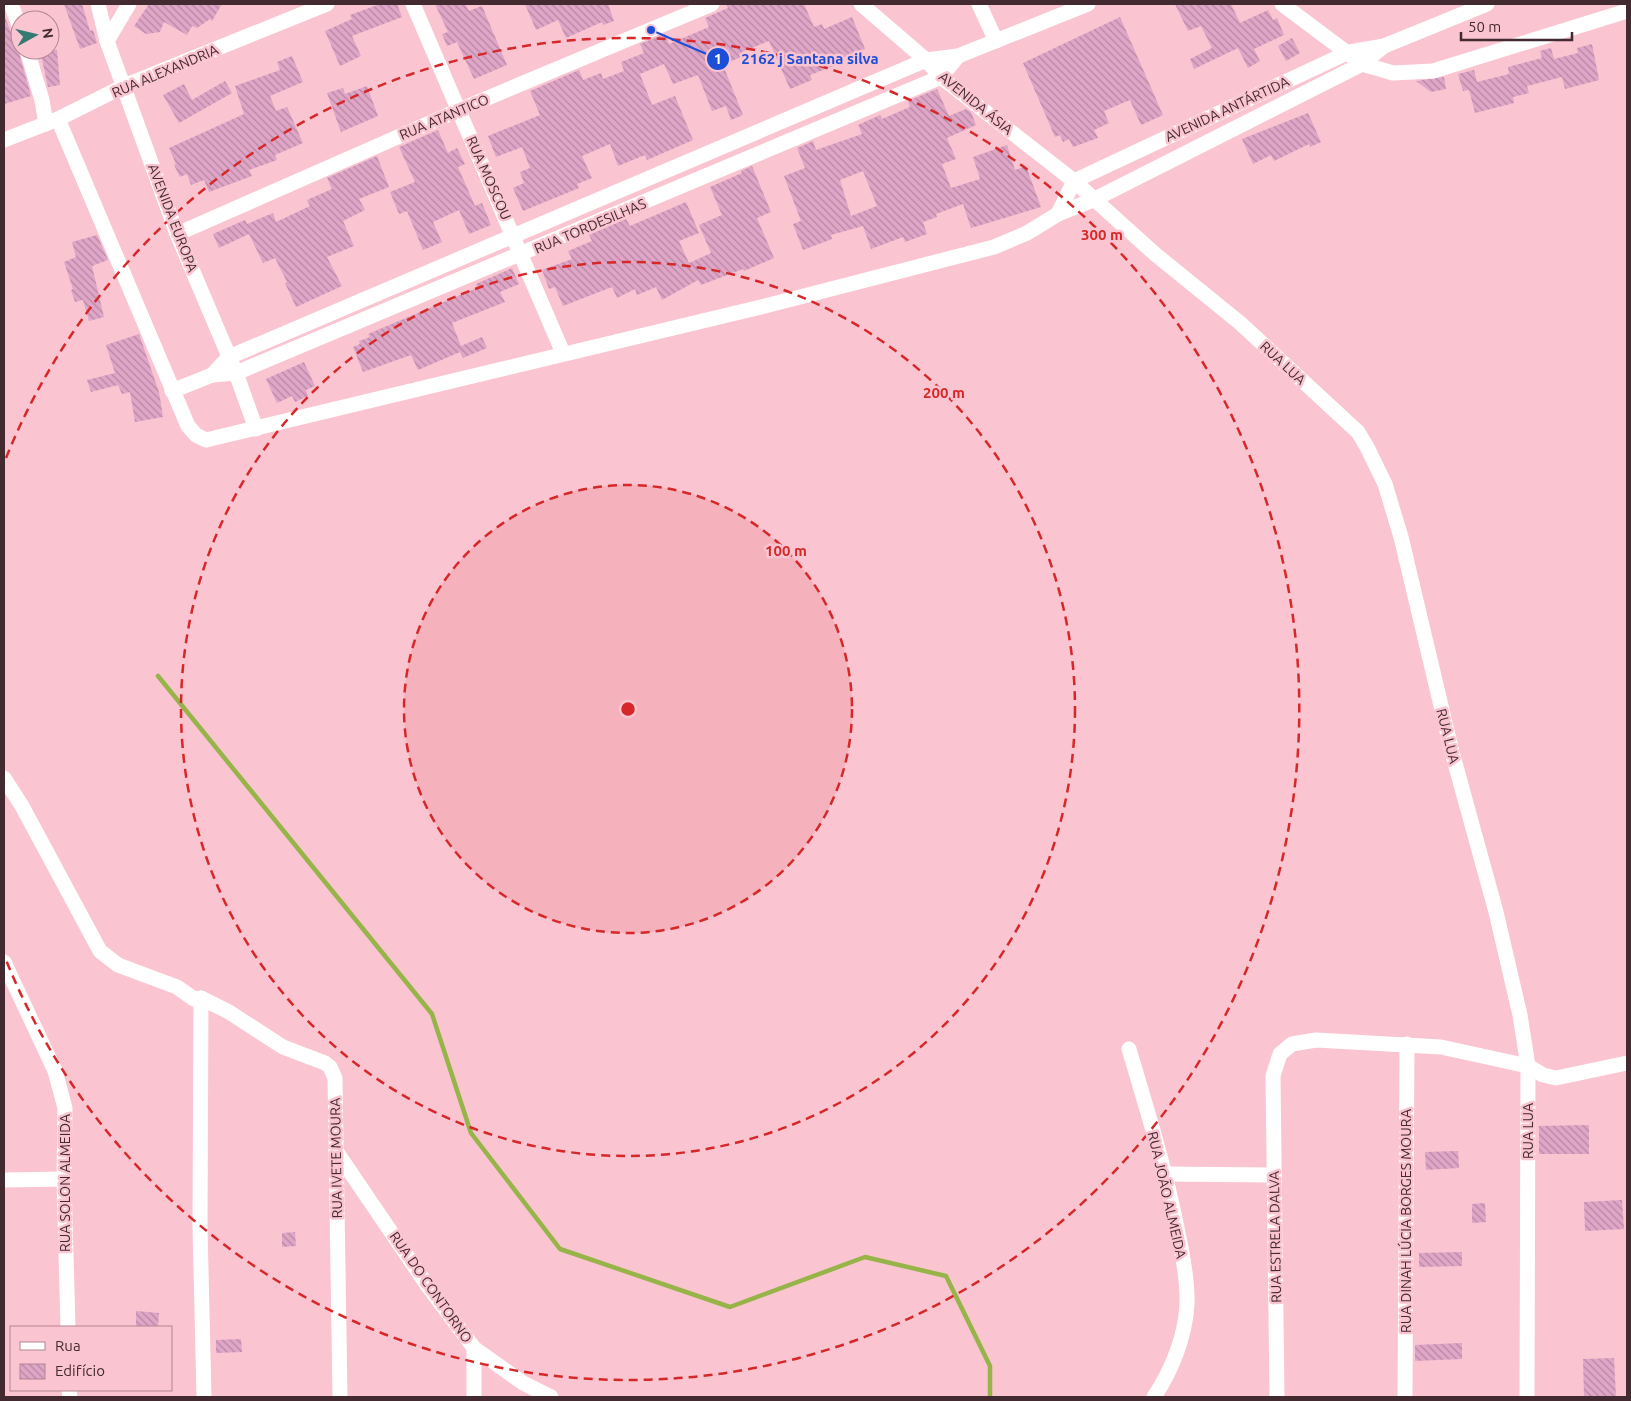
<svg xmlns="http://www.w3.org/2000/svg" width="1631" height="1401" viewBox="0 0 1631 1401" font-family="Ubuntu,sans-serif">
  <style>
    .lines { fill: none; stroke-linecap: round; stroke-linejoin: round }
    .stream { stroke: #96b448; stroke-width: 4.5 }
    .building { fill: url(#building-back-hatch); fill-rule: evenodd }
    .street { stroke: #fff; stroke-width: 15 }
    .ring { fill: none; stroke: #d62828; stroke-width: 2.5; stroke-dasharray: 9 6 }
    .labels { text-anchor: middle; stroke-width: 5; stroke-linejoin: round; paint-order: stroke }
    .street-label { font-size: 14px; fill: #432930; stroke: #fac4d1 }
    .centre { fill: #d62828; stroke: #fac4d1; stroke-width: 2.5 }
    .ring-label { font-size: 15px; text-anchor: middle; font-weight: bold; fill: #d62828; stroke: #fac4d1; stroke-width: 5; stroke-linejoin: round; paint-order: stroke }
    .leader { fill: none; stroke: #1d4ed8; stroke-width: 2 }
    .callout-dot { fill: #1d4ed8; stroke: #fac4d1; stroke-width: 2 }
    .mark-label { font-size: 15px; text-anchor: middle; font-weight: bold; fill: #fff }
    .callout-label { font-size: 15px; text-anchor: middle; font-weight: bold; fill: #1d4ed8; stroke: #fac4d1; stroke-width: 5; stroke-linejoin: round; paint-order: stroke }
  </style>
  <defs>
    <pattern id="building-back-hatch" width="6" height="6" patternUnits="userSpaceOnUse" patternTransform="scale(1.25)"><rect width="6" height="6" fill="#dfa6c7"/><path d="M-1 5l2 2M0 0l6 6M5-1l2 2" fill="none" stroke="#b687a2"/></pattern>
  </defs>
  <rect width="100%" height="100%" fill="#fac4d1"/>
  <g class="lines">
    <!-- stream -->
    <polyline class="stream" points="158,676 432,1014 471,1133 560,1249 730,1307 865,1257 946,1276 990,1366 990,1397"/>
  </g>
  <!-- building -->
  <g class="building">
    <polygon points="64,4 82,4 90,31 93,30 97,43 80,49"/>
    <polygon points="149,4 222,4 212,21 210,19 197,28 192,26 187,35 164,22 160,32 146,34 134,26"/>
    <polygon points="380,4 397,4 402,17 352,36 361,56 340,66 325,31 352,19 350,15"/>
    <polygon points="435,4 465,4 469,11 482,6 507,65 474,79 457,42 447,46 442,34 448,32"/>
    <polygon points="525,4 608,4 614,21 603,25 602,22 566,38 558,20 536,30"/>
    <polygon points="726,4 804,4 814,27 822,24 824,29 852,17 865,49 837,60 839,64 810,75 812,80 790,89 769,41 742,52 743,56 723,65 743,115 731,120 726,106 712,111 698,75 673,84 664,64 640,74 652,105 675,96 693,140 647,160 645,155 618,166 610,144 582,156 592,178 577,184 579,188 523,211 513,188 524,183 520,172 530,168 522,147 496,157 488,136 540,115 530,91 579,70 583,80 601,73 603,79 624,71 621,62 644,53 640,44 665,34 669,44 709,27 705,18 728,8"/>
    <polygon points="1175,4 1231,4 1240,23 1268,10 1273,20 1277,18 1284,35 1254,49 1260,61 1248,68 1238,48 1194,69 1190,59 1212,48 1201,26 1188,31"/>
    <polygon points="4,15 18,49 31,96 4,104"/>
    <polygon points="1120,17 1163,115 1141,125 1130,100 1104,111 1109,123 1094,130 1098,138 1073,147 1069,139 1063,142 1060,135 1055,137 1023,63"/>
    <polygon points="1292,38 1300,53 1286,61 1278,46"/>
    <polygon points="1592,44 1599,80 1565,89 1562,77 1527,86 1529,93 1513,97 1514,103 1475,113 1469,90 1463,91 1458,74 1474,70 1477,82 1509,74 1508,67 1542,58 1540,51 1551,48 1554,59 1578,53 1577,48"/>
    <polygon points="40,50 57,50 60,85 48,87"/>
    <polygon points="292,56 303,82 270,96 276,111 287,107 303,143 275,155 277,160 249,170 252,176 209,192 204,180 191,185 187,174 180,177 174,165 176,164 169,148 244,114 235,86 280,70 277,62"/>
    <polygon points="1444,77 1446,89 1431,92 1416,81"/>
    <polygon points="225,81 232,93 179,123 163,95 184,84 192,100"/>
    <polygon points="367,86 378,116 341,132 327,93 343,88 345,94"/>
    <path d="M937,89L949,116L966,109L971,112L976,125L947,138L956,159L942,164L951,188L980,179L973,157L1007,145L1015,170L1026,166L1041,207L971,228L963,204L936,214L937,217L923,222L927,234L905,242L903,237L871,249L863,226L831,235L832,239L803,250L793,224L801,221L784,176L805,168L797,148L813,141L816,150L862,134L858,125L880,115L882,119L910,107L908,101ZM863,171L877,206L851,216L840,180Z"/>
    <polygon points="1308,113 1321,142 1310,147 1309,144 1274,161 1271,155 1253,164 1242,139"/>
    <polygon points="438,130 448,153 457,148 465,164 458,167 475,206 482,203 491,225 469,234 459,210 433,222 442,242 423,250 407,211 399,214 390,192 415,182 399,147"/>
    <polygon points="377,156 389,187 359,199 365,210 343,221 354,246 327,257 342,286 296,307 285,283 287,282 275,258 263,263 249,234 219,248 213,234 245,220 247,224 273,213 276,222 310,206 307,200 332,189 327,178"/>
    <polygon points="752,166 771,212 757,218 774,258 744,271 743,269 701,285 698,280 662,300 656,287 637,295 635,289 617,298 612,287 563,306 555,287 549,289 542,270 572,259 568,251 592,241 589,235 626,219 630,226 686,202 699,233 679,241 689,263 711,253 699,225 722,215 710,187 742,173 741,171"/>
    <polygon points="97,235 108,260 92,266 104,317 89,321 83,300 75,302 71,290 73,289 64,262 76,257 72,242"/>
    <polygon points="512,268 519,284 500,292 505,302 452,323 461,346 482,337 487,348 463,358 460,352 418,370 411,355 363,372 353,347 360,344 359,341 370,337 368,334 477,288 476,284"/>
    <polygon points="139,334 159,392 163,417 135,422 130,392 122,394 118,385 91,392 87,380 115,373 106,345"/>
    <polygon points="304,362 315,386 306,390 308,396 295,402 292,396 277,403 266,379"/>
    <polygon points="1589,1125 1589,1154 1539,1154 1539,1126"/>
    <polygon points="1458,1151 1459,1168 1426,1170 1425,1152"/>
    <polygon points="1622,1200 1624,1229 1585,1231 1584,1202"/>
    <polygon points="1485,1203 1486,1222 1472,1223 1472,1204"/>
    <polygon points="295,1232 296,1246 282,1247 282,1233"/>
    <polygon points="1462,1252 1462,1266 1419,1267 1419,1253"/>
    <polygon points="136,1311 159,1313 158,1327 136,1327"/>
    <polygon points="241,1339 242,1352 216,1353 216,1340"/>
    <polygon points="1462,1343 1462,1359 1415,1361 1415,1345"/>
    <polygon points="1614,1358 1616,1397 1584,1397 1583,1359"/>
  </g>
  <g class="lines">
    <!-- street -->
    <g class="street">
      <polyline points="11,4 20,28"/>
      <polyline points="98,4 107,41 177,234 236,373 256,429"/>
      <polyline points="413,4 563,353"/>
      <polyline points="861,4 926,60 941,77 1074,181 1155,254 1240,323 1358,432 1367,447 1385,484 1401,537 1452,752 1496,912 1520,1015 1528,1066 1527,1397"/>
      <polyline points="979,4 996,41"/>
      <polyline points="1282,4 1362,64 1393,73 1433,71 1627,11"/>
      <polyline points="107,41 129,4"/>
      <polyline points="27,50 42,100 46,124"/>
      <polyline points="58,119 188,426 196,435 206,440 765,306 994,247 1027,233 1058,214 1093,200 1362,64 1384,46"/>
      <polyline points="4,140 58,119 124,86 327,4"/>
      <polyline points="1058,214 1074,181 1349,52 1384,46 1487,4"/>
      <polyline points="177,234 459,110 712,4"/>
      <polyline points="212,375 229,357 926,60 958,56 1088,4"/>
      <polyline points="172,391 212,375 236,373 941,77 958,56"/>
      <polyline points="4,778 22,806 100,951 118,965 177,987 194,999 201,998 200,1227 204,1397"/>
      <polyline points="4,962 55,1071 65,1108 64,1179 68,1327"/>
      <polyline points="201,998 229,1012 283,1047 325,1063 330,1067 335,1078 340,1397"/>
      <path d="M1129,1049C1147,1110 1166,1170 1178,1233C1183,1256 1188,1281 1187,1305C1185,1337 1172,1370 1154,1397"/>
      <polyline points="336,1151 427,1285 474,1348 523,1383 551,1397"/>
      <polyline points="1165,1174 1274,1175"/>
      <polyline points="4,1180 64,1179"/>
      <polyline points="69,1390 70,1397"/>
      <polyline points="474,1397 474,1348"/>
      <polyline points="1277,1397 1273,1076 1280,1054 1292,1044 1316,1040 1441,1047 1528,1066 1543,1075 1556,1078 1627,1063"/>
      <polyline points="1405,1397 1407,1044"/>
    </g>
  </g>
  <!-- distance rings -->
  <circle cx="628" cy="709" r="224" fill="#d62828" fill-opacity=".12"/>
  <g class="ring">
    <circle cx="628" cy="709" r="224"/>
    <circle cx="628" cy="709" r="447"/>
    <path d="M6 458A671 671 0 1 1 6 960"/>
  </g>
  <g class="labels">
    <!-- street labels -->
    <g class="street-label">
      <text transform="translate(165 71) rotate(-23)" y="5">RUA ALEXANDRIA</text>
      <text transform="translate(976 103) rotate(39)" y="5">AVENIDA ÁSIA</text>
      <text transform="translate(1227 109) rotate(-25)" y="5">AVENIDA ANTÁRTIDA</text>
      <text transform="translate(444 117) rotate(-23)" y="5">RUA ATANTICO</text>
      <text transform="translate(489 178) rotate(66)" y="5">RUA MOSCOU</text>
      <text transform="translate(173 218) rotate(69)" y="5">AVENIDA EUROPA</text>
      <text transform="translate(590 226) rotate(-23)" y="5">RUA TORDESILHAS</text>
      <text transform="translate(1283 363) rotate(43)" y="5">RUA LUA</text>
      <text transform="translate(1448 736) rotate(76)" y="5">RUA LUA</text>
      <text transform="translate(1528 1131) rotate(-90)" y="5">RUA LUA</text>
      <text transform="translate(336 1158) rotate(-91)" y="5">RUA IVETE MOURA</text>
      <text transform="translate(65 1183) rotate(-90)" y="5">RUA SOLON ALMEIDA</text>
      <text transform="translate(1167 1195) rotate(77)" y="5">RUA JOÃO ALMEIDA</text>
      <text transform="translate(1406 1221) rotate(-90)" y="5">RUA DINAH LÚCIA BORGES MOURA</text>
      <text transform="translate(1275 1237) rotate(-91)" y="5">RUA ESTRELA DALVA</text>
      <text transform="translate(431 1287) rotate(55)" y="5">RUA DO CONTORNO</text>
    </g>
  </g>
  <circle cx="628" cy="709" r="8" class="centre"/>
  <g class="ring-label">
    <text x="1102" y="240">300 m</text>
    <text x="944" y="398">200 m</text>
    <text x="786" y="556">100 m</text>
  </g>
  <!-- callouts -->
  <path class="leader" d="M651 30L718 59"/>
  <g class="callout-dot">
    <circle cx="651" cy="30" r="5"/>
    <circle cx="718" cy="59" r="12"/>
  </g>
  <g class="mark-label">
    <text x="718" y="64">1</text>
  </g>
  <g class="callout-label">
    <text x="810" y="64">2162 j Santana silva</text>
  </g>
  <!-- border -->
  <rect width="1631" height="1401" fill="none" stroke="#432930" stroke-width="10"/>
  <!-- legend -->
  <rect x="10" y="1326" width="162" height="65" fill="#fac4d1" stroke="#b18691"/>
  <rect x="20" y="1342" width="25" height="8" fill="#ffffff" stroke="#b18691"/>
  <text x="55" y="1351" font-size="15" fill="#432930">Rua</text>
  <rect x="20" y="1364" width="25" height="15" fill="url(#building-back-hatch)" stroke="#b18691"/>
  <text x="55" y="1376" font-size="15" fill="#432930">Edifício</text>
  <!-- north arrow -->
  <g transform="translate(35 35) rotate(82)"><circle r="24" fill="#fac4d1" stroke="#b18691"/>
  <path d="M0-4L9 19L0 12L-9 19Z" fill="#347a70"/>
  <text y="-8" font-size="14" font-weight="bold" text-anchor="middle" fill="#432930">N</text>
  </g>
  <!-- scale -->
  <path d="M1461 32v8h111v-8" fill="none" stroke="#432930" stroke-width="2.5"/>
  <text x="1468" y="32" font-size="15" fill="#432930" stroke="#fac4d1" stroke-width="4" paint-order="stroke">50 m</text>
</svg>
